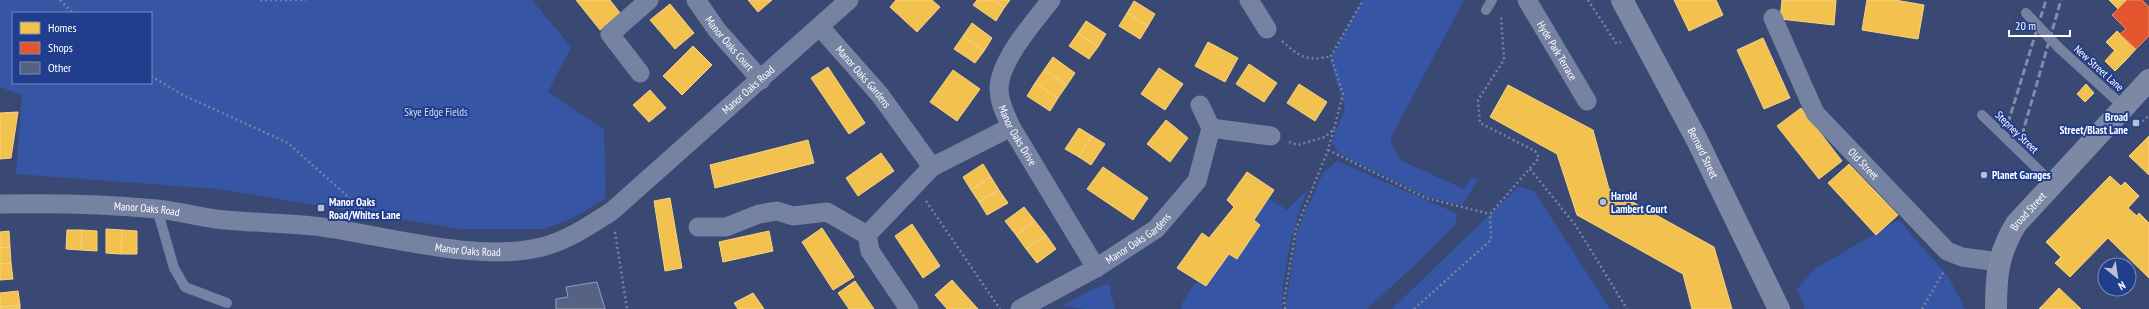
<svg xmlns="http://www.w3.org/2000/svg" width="2149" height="309" viewBox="0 0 2149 309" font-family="'PT Sans Narrow',sans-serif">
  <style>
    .green { fill: #3655a4; fill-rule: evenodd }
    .homes { fill: #f2c14e; stroke: #f6d483 }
    .shops { fill: #e4572e; stroke: #ec896d }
    .building { fill: #566284; stroke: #969eb7 }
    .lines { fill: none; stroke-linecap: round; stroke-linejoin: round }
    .path { stroke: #7682a1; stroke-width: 2.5; stroke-dasharray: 2 3; stroke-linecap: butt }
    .lane { stroke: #7682a1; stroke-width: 10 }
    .street { stroke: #7682a1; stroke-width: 19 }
    .secondary { stroke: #7d88a5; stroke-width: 22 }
    .rail { stroke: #818ba7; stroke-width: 3; stroke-dasharray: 7 3; stroke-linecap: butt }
    .lane-bridge { stroke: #7682a1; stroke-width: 10 }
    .poi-dot { fill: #babfce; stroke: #213e8d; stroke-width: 1.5 }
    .labels { text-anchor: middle; stroke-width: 4; stroke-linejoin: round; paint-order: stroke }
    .street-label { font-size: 11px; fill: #fff; stroke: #213e8d }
    .park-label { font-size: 11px; fill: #d5dff9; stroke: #213e8d }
    .poi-label { font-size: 11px; font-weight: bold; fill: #fff; stroke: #213e8d; text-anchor: start }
  </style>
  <rect width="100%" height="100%" fill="#3a4974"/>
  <!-- green -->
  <g class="green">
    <path d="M0,0H532L571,47L548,92L604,130L606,198L573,218L543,229H461L218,189L16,174L22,95L0,87ZM13,13H151V83H13Z"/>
    <polygon points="1363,0 1464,0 1390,139 1400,160 1464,189 1472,177 1478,180 1462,205 1428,197 1339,154 1332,141 1345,109 1330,60"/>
    <polygon points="1337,161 1458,214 1454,226 1419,261 1367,309 1285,309 1298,228 1323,173"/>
    <polygon points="1518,187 1534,191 1610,309 1392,309"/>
    <path d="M1308,189C1295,215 1281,280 1282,309H1181L1183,301L1196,282L1206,285L1229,254L1237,259L1259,224L1254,220L1269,199L1287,210Z"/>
    <polygon points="1899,220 1949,278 1965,309 1805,309 1797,289 1816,268"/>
    <polygon points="1107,284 1111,286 1110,292 1115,309 1084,309 1062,306 1091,290"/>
  </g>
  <!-- homes -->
  <g class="homes">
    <polygon points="576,0 610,0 620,13 600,30"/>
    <polygon points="748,0 772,0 758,12"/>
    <polygon points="896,0 932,0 940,7 917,32 890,7"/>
    <polygon points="977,0 993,0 1004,8 996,21 973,5"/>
    <polygon points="993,0 1010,0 1004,8"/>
    <polygon points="1674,0 1716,0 1723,15 1689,31"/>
    <polygon points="1782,0 1836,0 1834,25 1780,19"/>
    <polygon points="1867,0 1895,0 1924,5 1918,39 1862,30"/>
    <polygon points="2109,0 2127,0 2118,9"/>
    <polygon points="1134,1 1155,14 1148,26 1127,13"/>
    <polygon points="670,4 694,33 675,49 650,20"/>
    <polygon points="1127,13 1148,26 1140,39 1119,26"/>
    <polygon points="1086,21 1106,34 1098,47 1078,33"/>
    <polygon points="972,23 992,38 984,51 963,36"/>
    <polygon points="2117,31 2136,49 2125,61 2106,42"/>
    <polygon points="1078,33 1098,47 1089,59 1069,46"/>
    <polygon points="963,36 984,51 975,63 954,49"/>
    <polygon points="1763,38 1790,98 1764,109 1737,50"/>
    <polygon points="1208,42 1238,58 1225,82 1195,66"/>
    <polygon points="693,46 712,65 682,95 663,76"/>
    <polygon points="2115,50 2125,61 2115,71 2105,61"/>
    <polygon points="1053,57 1075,73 1067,85 1044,70"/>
    <polygon points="1249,64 1277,83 1264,102 1236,84"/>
    <polygon points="828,67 865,123 849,134 811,78"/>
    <polygon points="1159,68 1183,84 1165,110 1141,94"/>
    <polygon points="953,70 980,89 957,121 930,102"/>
    <polygon points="1044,70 1067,85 1058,98 1035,83"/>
    <polygon points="1035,83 1058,98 1050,111 1027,96"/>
    <polygon points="1299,84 1327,102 1315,121 1287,103"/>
    <polygon points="2086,84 2094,93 2085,102 2077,94"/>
    <polygon points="1508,85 1593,130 1609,189 1714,247 1732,309 1692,309 1683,274 1577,215 1557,154 1490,117"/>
    <polygon points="650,90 666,108 649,122 633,105"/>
    <polygon points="1801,108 1842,161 1819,179 1777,126"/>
    <polygon points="18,112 11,158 0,159 0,113"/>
    <polygon points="1166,120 1188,138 1170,162 1147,144"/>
    <polygon points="1079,128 1092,136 1079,157 1065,149"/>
    <polygon points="1092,136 1105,144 1091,165 1079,157"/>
    <polygon points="2149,136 2149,175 2129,156"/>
    <polygon points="808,140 814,163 715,188 710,165"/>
    <polygon points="881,153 894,171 858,196 846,178"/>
    <polygon points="983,164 991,177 971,190 963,177"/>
    <polygon points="1849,164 1898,215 1876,235 1828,183"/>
    <polygon points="1103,167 1148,198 1133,220 1087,189"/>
    <polygon points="1247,172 1274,190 1254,220 1260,225 1237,259 1229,254 1206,286 1177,268 1202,233 1209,238 1234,207 1227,200"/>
    <polygon points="2110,176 2121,186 2125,182 2139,196 2128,208 2137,216 2139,213 2149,223 2149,278 2108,238 2070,277 2055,263 2061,257 2046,242"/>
    <polygon points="991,177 999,190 979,202 971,190"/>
    <polygon points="999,190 1008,203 987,215 979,202"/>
    <polygon points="670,198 682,268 665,271 654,201"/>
    <polygon points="1024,207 1035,221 1016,235 1005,221"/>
    <polygon points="1035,221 1046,235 1026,249 1016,235"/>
    <polygon points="912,224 940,266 923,278 895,236"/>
    <polygon points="822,228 854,277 833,290 802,242"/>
    <polygon points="106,229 122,230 121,254 106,253"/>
    <polygon points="67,230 82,230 81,250 66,249"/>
    <polygon points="82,230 97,231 97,251 81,250"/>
    <polygon points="122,230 137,231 137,254 121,254"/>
    <polygon points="9,231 10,247 0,248 0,232"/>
    <polygon points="769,231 773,251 723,262 719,242"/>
    <polygon points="1046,235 1056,249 1037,263 1026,249"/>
    <polygon points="10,247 11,263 0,264 0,248"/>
    <polygon points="11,263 13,279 0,280 0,264"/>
    <polygon points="952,280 978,309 947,309 935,295"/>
    <polygon points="855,281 874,309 849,309 838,293"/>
    <polygon points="2059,288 2081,309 2039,309"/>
    <polygon points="18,291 20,305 0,307 0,293"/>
    <polygon points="753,293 764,309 738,309 734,303"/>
    <polygon points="20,305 20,309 0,309 0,307"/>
  </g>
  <!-- shops -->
  <polygon class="shops" points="2127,0 2142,0 2149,7 2149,36 2136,49 2120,34 2126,29 2112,15"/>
  <!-- building -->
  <polygon class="building" points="597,282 605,309 556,309 556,299 568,297 566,287"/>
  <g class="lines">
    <!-- path -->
    <g class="path">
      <polyline points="60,0 73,13"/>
      <polyline points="260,0 306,0"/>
      <polyline points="1588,0 1616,43 1621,42"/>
      <path d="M1282,41C1300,57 1307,62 1331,56"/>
      <polyline points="151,76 183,95 288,143 367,214"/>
      <polyline points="2139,125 2149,115"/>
      <polyline points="1289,142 1298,145 1325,137 1334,129 1343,94 1331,56 1363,0"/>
      <polyline points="1328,150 1426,198 1490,214"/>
      <polyline points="1530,169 1576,226 1627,309"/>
      <polyline points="926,201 1000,309"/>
      <polyline points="615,232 627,309"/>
      <polyline points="1285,309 1284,300 1296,229 1328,150 1334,129"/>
      <polyline points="1414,309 1491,240 1490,214 1539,158 1535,151 1480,123 1478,100 1504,60 1501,16"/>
      <polyline points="1922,309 1944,271"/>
    </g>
    <!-- lane -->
    <g class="lane">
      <polyline points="1486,10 1492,0"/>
      <polyline points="2059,48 2124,107"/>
      <polyline points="1982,115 2052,183"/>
      <polyline points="157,209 174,268 185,287 227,303"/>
    </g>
    <!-- street -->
    <g class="street">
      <path id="s1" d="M696,0L717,30L761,80"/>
      <path id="s2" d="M1051,0C1034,22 999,61 999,89C999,103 1006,115 1011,127L1096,268"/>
      <polyline points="1249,0 1267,29"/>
      <path id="s3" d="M1527,0L1587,101"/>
      <path id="s4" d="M1773,18L1815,113L1947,251L1962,257L1999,262"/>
      <path id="s5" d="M820,27L880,95L932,167L867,235L870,251L909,309"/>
      <polyline points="640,73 610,34 649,0"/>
      <polyline points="1211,128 1271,136"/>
      <polyline points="932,167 1011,127"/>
      <path id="s6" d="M0,204C52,203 105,204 157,209C179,211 202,218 225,220C257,223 290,223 322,227C387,236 478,263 542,247C568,240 590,225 612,211L849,0"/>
      <polyline points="698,227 726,227 759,214 777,211 793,216 827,212 867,235"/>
      <path id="s7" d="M1020,309L1096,268L1156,229L1197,181L1211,128L1200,105"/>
    </g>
    <!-- secondary -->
    <g class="secondary">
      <path id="s8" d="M1622,0L1697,140L1779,309"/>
      <path id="s9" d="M1996,309C1996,275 1998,254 2016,224L2149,80"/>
    </g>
    <!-- rail -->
    <g class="rail">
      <polyline points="2008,123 2046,0"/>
      <polyline points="2022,135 2061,0"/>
    </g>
    <!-- lane-bridge -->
    <polyline class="lane-bridge" points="2026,13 2059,48"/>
  </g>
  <!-- markers -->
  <g class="poi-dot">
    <rect x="2132" y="119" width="8" height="8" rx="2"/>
    <circle cx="1984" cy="175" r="4"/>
    <circle cx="1603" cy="202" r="4"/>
    <rect x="317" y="204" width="8" height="8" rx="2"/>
  </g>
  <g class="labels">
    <!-- street labels -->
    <g class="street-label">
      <text dy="4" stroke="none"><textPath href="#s1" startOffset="55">Manor Oaks Court</textPath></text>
      <text dy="4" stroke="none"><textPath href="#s3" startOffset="59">Hyde Park Terrace</textPath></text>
      <text transform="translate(2099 68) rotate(42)" y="4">New Street Lane</text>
      <text dy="4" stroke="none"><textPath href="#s5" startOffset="66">Manor Oaks Gardens</textPath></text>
      <text dy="4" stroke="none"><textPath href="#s6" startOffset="807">Manor Oaks Road</textPath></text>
      <text transform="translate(2017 132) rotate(44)" y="4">Stepney Street</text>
      <text dy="4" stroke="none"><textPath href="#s2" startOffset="155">Manor Oaks Drive</textPath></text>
      <text dy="4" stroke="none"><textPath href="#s8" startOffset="173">Bernard Street</textPath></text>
      <text dy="4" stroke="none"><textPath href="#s4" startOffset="174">Old Street</textPath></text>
      <text dy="4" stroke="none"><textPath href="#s6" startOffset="147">Manor Oaks Road</textPath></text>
      <text dy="4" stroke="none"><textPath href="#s9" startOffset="106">Broad Street</textPath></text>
      <text dy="4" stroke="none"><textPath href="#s7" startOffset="138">Manor Oaks Gardens</textPath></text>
      <text dy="4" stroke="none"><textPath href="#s6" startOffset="471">Manor Oaks Road</textPath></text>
    </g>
    <!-- park labels -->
    <g class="park-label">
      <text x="436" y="116">Skye Edge Fields</text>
    </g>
    <!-- poi labels -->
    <g class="poi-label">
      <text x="2128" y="121" text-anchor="end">Broad<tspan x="2128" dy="13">Street/Blast Lane</tspan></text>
      <text x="1992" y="179">Planet Garages</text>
      <text x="1611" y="200">Harold<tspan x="1611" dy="13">Lambert Court</tspan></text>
      <text x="329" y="206">Manor Oaks<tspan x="329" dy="13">Road/Whites Lane</tspan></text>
    </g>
  </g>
  <!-- legend -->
  <rect x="12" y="12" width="140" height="72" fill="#213e8d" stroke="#7a8bbb"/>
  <rect x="20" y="22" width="20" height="12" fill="#f2c14e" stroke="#7a8bbb"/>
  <text x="48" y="32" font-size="12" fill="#ffffff">Homes</text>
  <rect x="20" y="42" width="20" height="12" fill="#e4572e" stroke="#7a8bbb"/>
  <text x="48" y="52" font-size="12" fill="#ffffff">Shops</text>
  <rect x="20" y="62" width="20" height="12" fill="#566284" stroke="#7a8bbb"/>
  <text x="48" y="72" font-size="12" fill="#ffffff">Other</text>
  <!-- north arrow -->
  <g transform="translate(2117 277) rotate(150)"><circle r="19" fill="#213e8d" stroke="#7a8bbb"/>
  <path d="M0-3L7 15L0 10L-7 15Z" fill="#babfce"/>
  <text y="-6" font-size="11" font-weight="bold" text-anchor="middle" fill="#ffffff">N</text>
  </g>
  <!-- scale -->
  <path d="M2009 30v6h61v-6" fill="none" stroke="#ffffff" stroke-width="2"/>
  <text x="2015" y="30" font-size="12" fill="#ffffff" stroke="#213e8d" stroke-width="3" paint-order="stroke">20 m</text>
</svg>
